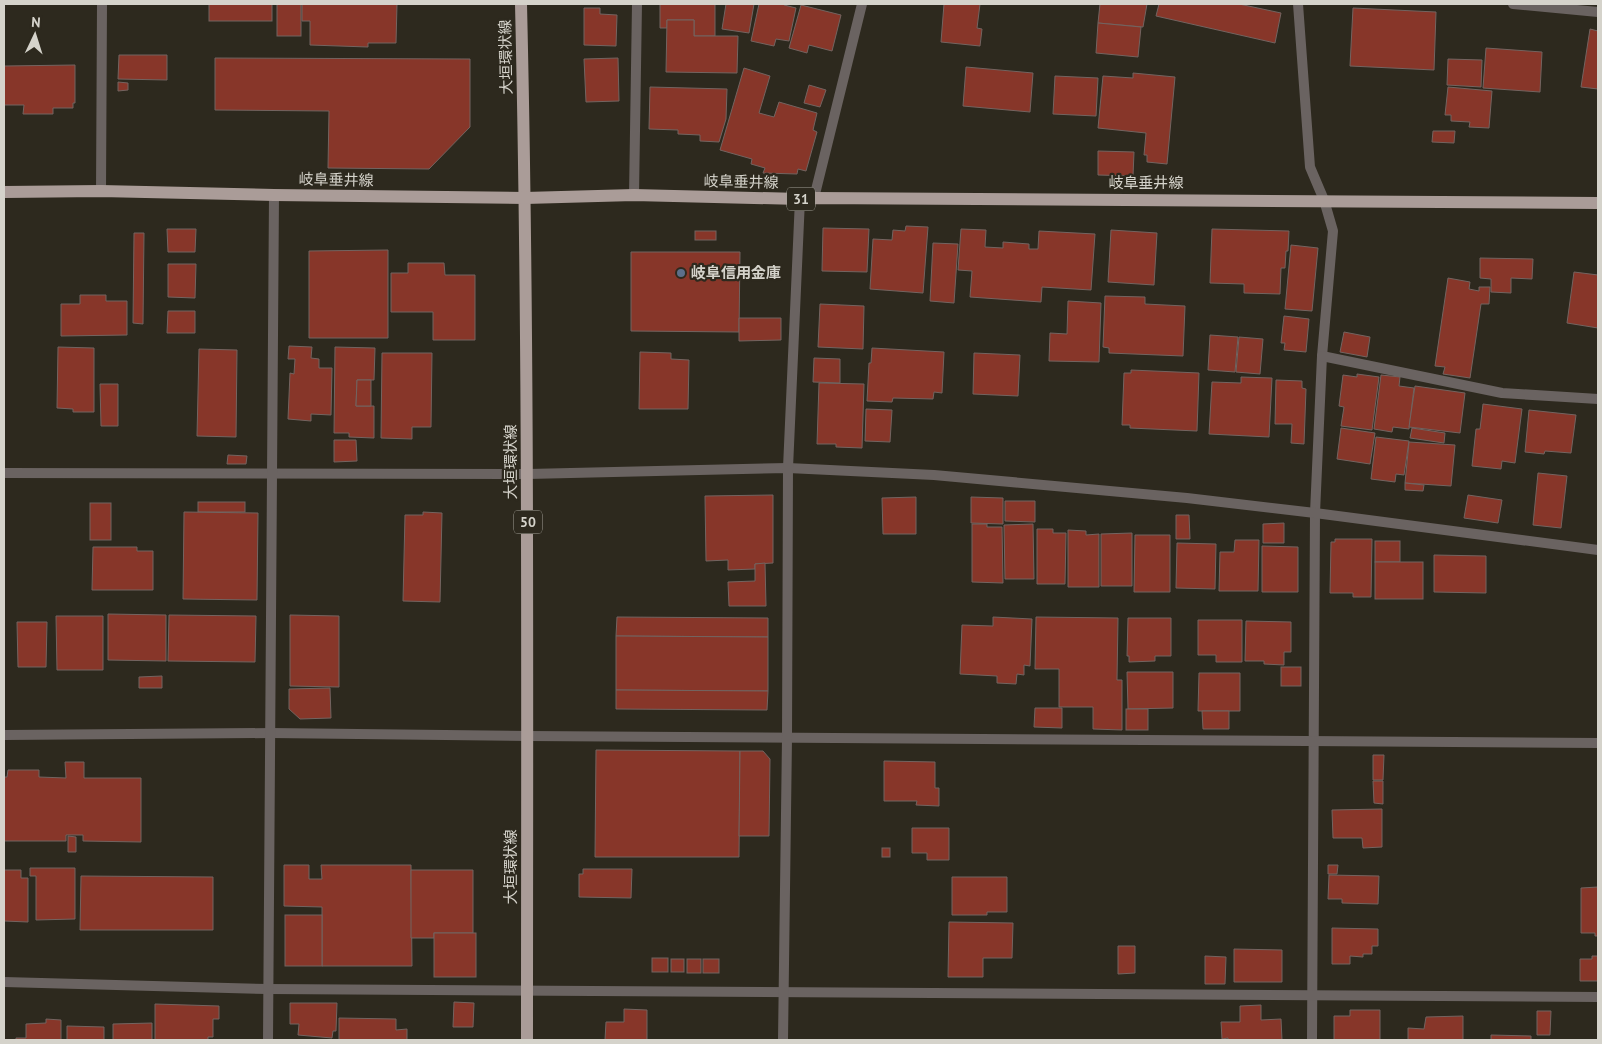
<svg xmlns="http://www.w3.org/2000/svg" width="1602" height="1044" viewBox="0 0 1602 1044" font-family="'PT Sans','Noto Sans JP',sans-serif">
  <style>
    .building { fill: #873629; stroke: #736460 }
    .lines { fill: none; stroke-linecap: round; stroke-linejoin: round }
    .minor { stroke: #6a6361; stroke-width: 10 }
    .primary { stroke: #aa9c98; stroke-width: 12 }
    .service-dot { fill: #5c6f8a; stroke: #2d291e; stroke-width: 2 }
    .labels { text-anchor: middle; stroke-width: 4.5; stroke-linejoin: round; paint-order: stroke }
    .shield { fill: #2d291e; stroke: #a3a097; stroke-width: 1 }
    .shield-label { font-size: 14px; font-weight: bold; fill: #d5d3cb }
    .street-label { font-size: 15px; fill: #d5d3cb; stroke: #2d291e }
    .poi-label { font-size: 15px; font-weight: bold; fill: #d5d3cb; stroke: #2d291e; text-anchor: start }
  </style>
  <rect width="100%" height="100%" fill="#2d291e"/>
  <!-- building -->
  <g class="building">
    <rect x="209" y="4" width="63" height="17"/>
    <rect x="277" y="4" width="24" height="32"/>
    <polygon points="302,4 397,4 396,43 368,43 368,47 310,45 310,21 302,21"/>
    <polygon points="660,4 715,4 715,36 694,36 694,20 667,20 667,28 660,28"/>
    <polygon points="726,4 754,4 749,33 722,29"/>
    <polygon points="759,4 784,4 784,5 796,8 789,41 776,39 774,46 751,41"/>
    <polygon points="944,4 980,4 977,28 982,29 980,46 941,42"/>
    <polygon points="1100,4 1147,4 1143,27 1098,23"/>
    <polygon points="1159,4 1239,4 1281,13 1275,43 1156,16"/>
    <polygon points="801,5 841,15 832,51 809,45 807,53 789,48"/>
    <polygon points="584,8 600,8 600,14 617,15 616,46 584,45"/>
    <polygon points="1353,8 1436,12 1434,70 1350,66"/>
    <polygon points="667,20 694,20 694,36 738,36 737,73 666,72"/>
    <polygon points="1098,23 1141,27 1138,57 1096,53"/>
    <polygon points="1590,29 1598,31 1598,89 1581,87"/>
    <polygon points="1486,48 1542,52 1540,92 1483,88"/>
    <polygon points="119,55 167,55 167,80 118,79"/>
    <polygon points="215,58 470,59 470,127 429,169 328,168 329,111 215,110"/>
    <polygon points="618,58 619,101 586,102 584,59"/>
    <polygon points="1448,59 1482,60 1481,87 1447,85"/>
    <polygon points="75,65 75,103 73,103 73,108 53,108 53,114 23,114 24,105 4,105 4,66"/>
    <polygon points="966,67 1033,73 1030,112 963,106"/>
    <polygon points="744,68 770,76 759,113 774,117 779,102 817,113 813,130 817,132 806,171 798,169 797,174 763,173 765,168 751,164 752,159 720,150"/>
    <polygon points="1133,73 1175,77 1167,164 1147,162 1147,155 1144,155 1146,133 1098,128 1103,76 1133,78"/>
    <polygon points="1055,76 1098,78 1096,116 1053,114"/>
    <polygon points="118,82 128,83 128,90 118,91"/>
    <polygon points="809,85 826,90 820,107 804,103"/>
    <polygon points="650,87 727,89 726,119 719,142 700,141 700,135 678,134 678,130 649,129"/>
    <polygon points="1448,87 1492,91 1489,128 1469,127 1470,122 1451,121 1451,115 1445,115"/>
    <polygon points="1433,131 1455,131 1454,143 1432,142"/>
    <polygon points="1098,151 1134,152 1133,176 1098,175"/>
    <polygon points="906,226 928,227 923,293 870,289 873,239 892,240 893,230 905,231"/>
    <polygon points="823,228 869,229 867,272 822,271"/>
    <polygon points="167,229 196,229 195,252 168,252"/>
    <polygon points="961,229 986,230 985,247 1003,248 1003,242 1029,244 1029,249 1038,249 1039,231 1095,234 1091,290 1042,287 1041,302 970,297 972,271 958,270"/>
    <polygon points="1212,229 1289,231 1288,251 1286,251 1285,268 1281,268 1280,294 1244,293 1244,284 1210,283"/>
    <polygon points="1111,230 1157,233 1154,285 1108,282"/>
    <rect x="695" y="231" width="21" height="9"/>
    <polygon points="134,233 144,233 143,324 133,323"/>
    <polygon points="933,243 958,244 954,303 930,301"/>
    <polygon points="1291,245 1318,248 1312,311 1285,309"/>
    <polygon points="388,250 388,338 309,338 309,251"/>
    <polygon points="631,252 740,252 739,332 631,331"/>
    <polygon points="1480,258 1533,259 1532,279 1511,278 1511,293 1491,292 1491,279 1480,278"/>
    <polygon points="408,263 444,263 445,275 475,275 475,340 433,340 433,312 391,312 391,273 408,273"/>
    <polygon points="168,264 196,264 195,298 168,297"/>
    <polygon points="1574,272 1598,275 1598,328 1567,323"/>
    <polygon points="1448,278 1470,282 1469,289 1479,291 1479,287 1490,287 1489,304 1481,304 1470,378 1443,374 1445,367 1435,366"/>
    <polygon points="80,295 106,295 106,301 127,301 127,335 61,336 61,304 80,304"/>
    <polygon points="1105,296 1145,297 1145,304 1185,306 1183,356 1109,353 1109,348 1103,347"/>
    <polygon points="1068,301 1101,303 1099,362 1049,361 1050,333 1067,334"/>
    <polygon points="820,304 864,306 863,349 818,347"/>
    <polygon points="168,311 195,311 195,333 167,333"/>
    <polygon points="1284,316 1309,319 1306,352 1284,350 1285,343 1281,343"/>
    <polygon points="739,318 781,318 781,340 739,341"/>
    <polygon points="1344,332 1370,337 1367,357 1340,352"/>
    <polygon points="1210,335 1238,337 1235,372 1208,370"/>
    <polygon points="1239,337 1263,339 1260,374 1236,372"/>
    <polygon points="289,346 312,347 311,358 319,359 319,368 332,368 331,415 311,414 311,421 288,419 290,373 294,374 295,359 288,359"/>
    <polygon points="58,347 94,348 94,412 73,412 73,409 57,408"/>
    <polygon points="335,347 375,348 374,380 357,380 356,406 374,406 374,438 349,437 349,433 334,433"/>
    <polygon points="872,348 944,352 942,393 934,392 933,399 893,398 892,402 867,401 869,363 871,363"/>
    <polygon points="199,349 237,350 236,437 197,436"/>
    <polygon points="640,352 671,353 671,359 689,360 688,409 639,409"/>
    <polygon points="382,353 432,353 431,427 412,427 412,439 381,438"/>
    <polygon points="974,353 1020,355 1018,396 973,394"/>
    <polygon points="814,358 840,359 840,383 813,382"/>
    <polygon points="1131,370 1199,373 1197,431 1130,428 1130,425 1122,425 1124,373 1131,373"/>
    <polygon points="1357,374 1379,377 1372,430 1341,426 1344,407 1339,406 1343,375 1357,377"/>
    <polygon points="1381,375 1400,377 1399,386 1414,388 1409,429 1393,427 1392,432 1374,429"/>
    <polygon points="1241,377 1272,378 1269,437 1209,434 1212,382 1241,383"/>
    <polygon points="357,380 371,380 371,406 356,406"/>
    <polygon points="1276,380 1302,381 1302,388 1306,389 1304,444 1291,443 1292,424 1275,424"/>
    <polygon points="819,383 864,384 862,448 836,447 836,444 817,444"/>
    <polygon points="100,384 118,384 118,426 101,426"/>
    <polygon points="1415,386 1465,393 1460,433 1409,427"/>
    <polygon points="1483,404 1522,409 1515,463 1502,461 1501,469 1472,466 1476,429 1480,429"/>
    <polygon points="866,409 892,410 890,442 865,441"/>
    <polygon points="1529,410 1576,415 1571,453 1545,451 1544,454 1525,452"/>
    <polygon points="1341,428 1375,433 1370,464 1337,459"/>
    <polygon points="1412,428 1445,433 1444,443 1410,438"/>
    <polygon points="1376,437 1409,441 1404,475 1396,474 1395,482 1371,479"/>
    <polygon points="334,440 356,440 357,461 334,462"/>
    <polygon points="1409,442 1455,445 1451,486 1405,483"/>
    <polygon points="228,455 247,456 246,464 227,464"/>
    <polygon points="1538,473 1567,476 1561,528 1533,525"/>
    <polygon points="1405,483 1424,485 1423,491 1405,490"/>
    <polygon points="773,495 773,563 755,564 755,569 728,570 728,560 706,561 705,496"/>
    <polygon points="1468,495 1502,500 1498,523 1464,518"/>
    <polygon points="916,497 916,534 883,534 882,498"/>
    <polygon points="971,497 1003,498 1003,524 971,523"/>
    <polygon points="1005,501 1035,501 1035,522 1005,521"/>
    <rect x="198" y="502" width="47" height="10"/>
    <rect x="90" y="503" width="21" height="37"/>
    <polygon points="184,512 258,513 257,600 183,599"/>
    <polygon points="423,512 442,513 440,602 403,601 405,515 423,515"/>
    <polygon points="1176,515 1189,515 1190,539 1176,539"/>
    <polygon points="1284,523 1284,543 1263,543 1263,524"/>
    <polygon points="972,524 987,524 987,527 1002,527 1003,583 972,582"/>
    <polygon points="1033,524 1034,579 1005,579 1004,525"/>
    <polygon points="1037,529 1053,529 1053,533 1066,533 1065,584 1037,584"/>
    <polygon points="1068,530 1086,531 1086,535 1099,534 1099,587 1068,587"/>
    <polygon points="1132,533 1132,586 1101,586 1101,534"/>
    <polygon points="1135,535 1170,535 1170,592 1134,592"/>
    <polygon points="1335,539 1372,539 1371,597 1353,597 1353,593 1330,593 1331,542 1335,542"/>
    <polygon points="1235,540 1259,540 1258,591 1219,591 1220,552 1234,552"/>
    <rect x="1375" y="541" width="25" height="21"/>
    <polygon points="1177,543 1216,544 1215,589 1176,588"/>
    <polygon points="1262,546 1298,547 1298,592 1262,592"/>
    <polygon points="93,547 137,547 137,551 153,551 153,590 92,590"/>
    <polygon points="1434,555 1486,556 1486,593 1434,592"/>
    <rect x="1375" y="562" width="48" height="37"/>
    <polygon points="765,563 766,606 729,606 728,582 755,581 755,564"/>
    <polygon points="108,614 166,615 166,661 108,660"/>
    <polygon points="169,615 256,616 255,662 168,661"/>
    <polygon points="290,615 339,616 339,687 290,686"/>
    <polygon points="56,616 103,616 103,670 57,670"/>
    <polygon points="617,617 768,618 768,637 616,636"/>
    <polygon points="993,617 1032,619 1030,666 1024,665 1024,675 1017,674 1016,684 997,683 997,676 960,674 962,625 993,626"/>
    <polygon points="1036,617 1118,618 1117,680 1122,680 1122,730 1093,729 1093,707 1059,707 1059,669 1035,669"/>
    <polygon points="1128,618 1171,618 1171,656 1155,656 1155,661 1129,662 1129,656 1127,656"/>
    <polygon points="1198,620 1242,620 1242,662 1216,662 1216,655 1198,655"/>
    <polygon points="1246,621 1291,622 1291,652 1284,652 1284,665 1264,664 1264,661 1245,661"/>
    <polygon points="17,622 47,622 46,667 18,667"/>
    <polygon points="616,636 768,637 768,691 616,690"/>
    <rect x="1281" y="667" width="20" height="19"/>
    <polygon points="1127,672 1173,672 1173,708 1128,709"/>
    <polygon points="1199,673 1240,673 1240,711 1198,711"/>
    <polygon points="162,676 162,688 139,688 139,677"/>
    <polygon points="330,688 331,718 300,719 289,709 289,689"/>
    <polygon points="616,690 768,691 767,710 616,709"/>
    <polygon points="1035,708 1062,708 1062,728 1034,727"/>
    <rect x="1126" y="709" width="22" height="21"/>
    <polygon points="1202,711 1229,711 1229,729 1203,729"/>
    <polygon points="596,750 740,751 739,857 595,857"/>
    <polygon points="740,751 763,751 770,759 769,836 739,836"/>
    <polygon points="1373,755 1384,755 1383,780 1373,780"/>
    <polygon points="884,761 935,762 935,788 939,788 939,806 916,805 917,801 884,801"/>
    <polygon points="65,762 84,762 84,778 141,778 141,842 83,841 83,835 66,835 66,841 4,841 4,777 7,777 8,770 39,770 39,777 66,778"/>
    <polygon points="1373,781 1383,781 1383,804 1374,803"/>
    <polygon points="1382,809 1382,847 1363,848 1362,838 1333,838 1332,810"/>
    <polygon points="912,828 949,828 949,860 927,860 927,853 912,853"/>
    <polygon points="68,836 76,837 76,852 68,852"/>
    <rect x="882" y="848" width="8" height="9"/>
    <polygon points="284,865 309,865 309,879 322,879 321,865 411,865 412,966 322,966 322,907 284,906"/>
    <polygon points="1328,865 1338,865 1337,874 1328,874"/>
    <polygon points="30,868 75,868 75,919 36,920 36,876 30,876"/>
    <polygon points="583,869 632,869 631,898 579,897 579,874 583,874"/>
    <polygon points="4,870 21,870 21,878 28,878 28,922 4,921"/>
    <polygon points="411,870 473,870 473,933 434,933 434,938 411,938"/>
    <polygon points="1329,875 1379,876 1378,904 1342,903 1342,899 1328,899"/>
    <polygon points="81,876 213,877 213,930 80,930"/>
    <polygon points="952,877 1007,877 1007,912 987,912 987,915 952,915"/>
    <polygon points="1598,887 1598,936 1595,936 1595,933 1581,933 1581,888"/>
    <rect x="285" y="915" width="37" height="51"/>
    <polygon points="949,922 1013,923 1012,958 983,958 983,977 948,977"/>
    <polygon points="1332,928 1378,929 1378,946 1372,946 1372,954 1363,954 1363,957 1350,956 1350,964 1332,964"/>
    <rect x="434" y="933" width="42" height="44"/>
    <polygon points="1118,946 1135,946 1135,973 1118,974"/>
    <polygon points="1234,949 1282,950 1282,982 1234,982"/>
    <polygon points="1205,956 1226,957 1225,984 1205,984"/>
    <polygon points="1592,956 1598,956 1598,981 1580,981 1580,959 1592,959"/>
    <rect x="652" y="958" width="16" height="14"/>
    <rect x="671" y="959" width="13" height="13"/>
    <rect x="687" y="959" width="14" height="14"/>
    <rect x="703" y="959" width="16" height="14"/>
    <polygon points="454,1002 474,1003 473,1027 453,1027"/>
    <polygon points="290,1003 337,1003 336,1031 333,1031 332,1038 298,1035 299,1024 290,1024"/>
    <polygon points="155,1004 219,1006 219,1019 213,1019 213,1037 208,1037 208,1040 155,1040"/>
    <polygon points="1261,1005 1261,1020 1281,1019 1282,1040 1228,1040 1228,1038 1222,1039 1221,1022 1240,1022 1240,1006"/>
    <polygon points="624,1009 647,1010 647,1040 605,1040 606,1022 624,1022"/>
    <polygon points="1350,1010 1380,1010 1380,1040 1334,1040 1334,1016 1350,1016"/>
    <polygon points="1537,1011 1551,1011 1550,1035 1537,1035"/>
    <polygon points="1463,1016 1463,1040 1408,1040 1408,1028 1424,1029 1426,1017"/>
    <polygon points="339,1018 396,1019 396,1030 407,1029 407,1040 339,1040"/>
    <polygon points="46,1019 61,1020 61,1040 16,1040 16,1038 26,1038 26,1024 46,1023"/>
    <polygon points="152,1023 152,1040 113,1040 113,1024"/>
    <polygon points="67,1026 104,1027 104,1040 67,1040"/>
    <polygon points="1491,1035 1531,1036 1531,1040 1491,1040"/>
  </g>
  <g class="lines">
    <!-- minor -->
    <g class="minor">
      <polyline points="1298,4 1310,167 1324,200 1333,231 1322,356 1315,513 1312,1040"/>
      <polyline points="1513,4 1598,12"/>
      <polyline points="101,191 102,4"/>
      <polyline points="634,195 637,4"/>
      <polyline points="814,198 862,4"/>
      <polyline points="1322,356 1502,393 1598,399"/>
      <polyline points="4,473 528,474 788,468 934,475 1187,498 1315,513 1598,550"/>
      <polyline points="4,735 271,733 528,736 1598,743"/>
      <polyline points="4,982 268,989 1598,997"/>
      <polyline points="268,1040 274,195"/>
      <polyline points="783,1040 787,738 788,468 800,199"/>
    </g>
    <!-- primary -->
    <g class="primary">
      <path d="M521,4C529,349 527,695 527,1040"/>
      <polyline points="4,192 101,191 274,195 525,198 634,195 800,199 814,198 1598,203"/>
    </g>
  </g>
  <!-- markers -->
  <circle class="service-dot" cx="681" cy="273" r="5"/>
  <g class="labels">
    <!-- shield labels -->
    <g class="shield">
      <rect x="787" y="187.5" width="28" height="23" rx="4"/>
      <rect x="514" y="510.5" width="28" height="23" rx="4"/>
    </g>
    <g class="shield-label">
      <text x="801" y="204">31</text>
      <text x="528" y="527">50</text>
    </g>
    <!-- street labels -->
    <g class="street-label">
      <text transform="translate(506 57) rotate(-91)" y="5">大垣環状線</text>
      <text transform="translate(336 180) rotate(1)" y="5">岐阜垂井線</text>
      <text transform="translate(741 182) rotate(1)" y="5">岐阜垂井線</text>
      <text x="1146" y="188">岐阜垂井線</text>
      <text transform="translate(511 462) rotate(-90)" y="5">大垣環状線</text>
      <text transform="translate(511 867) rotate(-90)" y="5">大垣環状線</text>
    </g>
    <!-- poi labels -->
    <g class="poi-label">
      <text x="691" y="278">岐阜信用金庫</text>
    </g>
  </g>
  <!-- border -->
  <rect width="1602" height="1044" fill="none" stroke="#d5d3cb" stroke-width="10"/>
  <!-- north arrow -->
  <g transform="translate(35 35) rotate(4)" stroke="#2d291e" stroke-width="4" paint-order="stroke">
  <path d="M0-4L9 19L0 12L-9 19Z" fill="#d5d3cb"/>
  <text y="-8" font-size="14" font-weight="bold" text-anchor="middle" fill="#d5d3cb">N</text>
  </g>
</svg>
